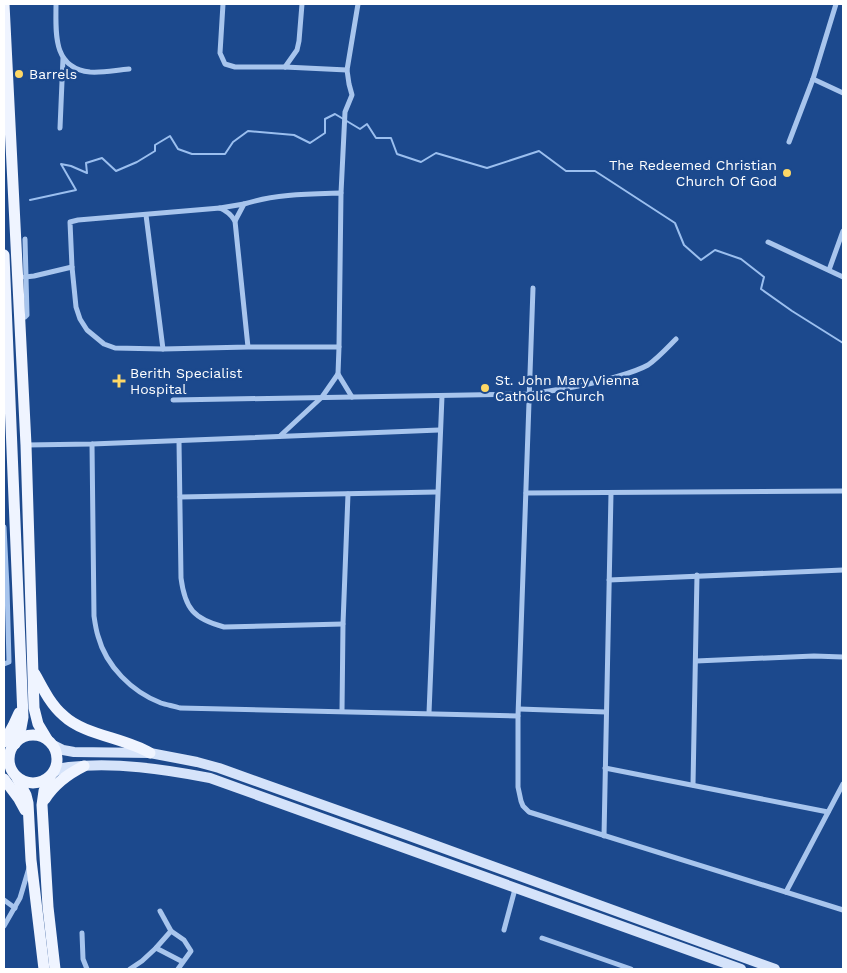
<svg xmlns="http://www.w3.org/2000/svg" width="847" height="973" viewBox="0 0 847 973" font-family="'Work Sans',sans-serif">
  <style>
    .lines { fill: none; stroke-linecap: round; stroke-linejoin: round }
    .stream { stroke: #9bbfef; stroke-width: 2 }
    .minor { stroke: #a8c5ed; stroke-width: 5 }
    .secondary { stroke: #d5e3fa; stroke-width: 10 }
    .primary { stroke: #eff4ff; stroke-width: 11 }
    .poi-dot { fill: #fed866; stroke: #1c498d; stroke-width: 2 }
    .labels { text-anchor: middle; stroke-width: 5; stroke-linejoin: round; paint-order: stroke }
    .poi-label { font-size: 14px; fill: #fff; stroke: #1c498d; text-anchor: start }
  </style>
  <rect width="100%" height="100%" fill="#1c498d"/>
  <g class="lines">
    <!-- stream -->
    <polyline class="stream" points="30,200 76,190 61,164 71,166 87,173 86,163 102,158 116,171 137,162 155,151 155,145 170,136 178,149 192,154 225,154 233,142 248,131 294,135 310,143 325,133 325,119 335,114 360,129 367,124 376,138 391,138 397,154 421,162 436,153 487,168 539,151 566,171 595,171 675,223 684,245 701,260 715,250 741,259 764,277 761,289 792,311 843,343 843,344"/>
    <!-- minor -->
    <g class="minor">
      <path d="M56,4C56,32 52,68 90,72C103,73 116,70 129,69"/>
      <polyline points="223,4 220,53 225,64 235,67 285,67 347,70"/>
      <polyline points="285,67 297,50 299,41 302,4"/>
      <polyline points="813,79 843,93"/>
      <polyline points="60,128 63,58"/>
      <polyline points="789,142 813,79 836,4"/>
      <polyline points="341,193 345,112 352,95 349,84 347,70 358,4"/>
      <polyline points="220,208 244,204"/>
      <polyline points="146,215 163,349"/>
      <path d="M235,221L244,204C276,194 309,194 341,193L339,347"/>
      <polyline points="768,242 843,277"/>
      <polyline points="829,270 843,231"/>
      <polyline points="25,277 34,276 72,267"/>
      <polyline points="533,288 518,716 518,787 521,801 523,806 529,812 843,910"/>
      <polyline points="20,318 25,317 27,315 25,239"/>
      <path d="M248,347L235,221C231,214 227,211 220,208L78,220L70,222L72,267L76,307L80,319L87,330L104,344L115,348L163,349L248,347H339L338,374L322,397L280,436"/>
      <polyline points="338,374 352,397"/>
      <path d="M173,400L529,394C559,390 590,385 619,376C629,373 639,370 648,365C658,358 667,348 676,339"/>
      <path d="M179,441L181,578C185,609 194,619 224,627L343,624"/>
      <path d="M92,444L94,616C95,623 96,630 98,636C106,666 132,692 161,703C167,705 174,706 180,708L518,716"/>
      <polyline points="26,445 92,444 439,430"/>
      <polyline points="526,493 843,491"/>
      <polyline points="180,497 437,492"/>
      <polyline points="609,580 843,570"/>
      <polyline points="696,661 814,656 843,657"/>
      <polyline points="4,664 9,662 7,587 4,527"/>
      <polyline points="519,709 606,712"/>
      <polyline points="342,711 343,624 348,494"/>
      <polyline points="429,713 442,396"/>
      <polyline points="605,768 828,812"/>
      <polyline points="693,785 697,575"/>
      <polyline points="604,836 611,493"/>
      <polyline points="786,892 843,784"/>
      <polyline points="4,900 15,908"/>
      <polyline points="160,911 171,931"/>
      <polyline points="4,926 20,898 29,868"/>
      <polyline points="504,930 515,889"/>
      <polyline points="82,933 83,959 87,969"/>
      <polyline points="542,938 631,969"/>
      <polyline points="130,969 142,961 156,948"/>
      <polyline points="178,969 191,951 184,940 171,931 156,948 183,962"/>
    </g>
    <!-- secondary -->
    <g class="secondary">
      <polyline points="53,745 63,750 74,752 150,753 197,762 219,768 407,835 775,969"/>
      <path d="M54,772L63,768L69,767C116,762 163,769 210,778L741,969"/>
    </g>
    <!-- primary -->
    <g class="primary">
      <polyline points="4,4 26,445 34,708 38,724 47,739"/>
      <polyline points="4,255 23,717 21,728 15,744"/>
      <path d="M35,674C43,689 51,705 64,716C84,735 125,738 150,753"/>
      <circle cx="33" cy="759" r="24"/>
      <polyline points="4,742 13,726 19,713"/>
      <polyline points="50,777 44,791 42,805 48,907 55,969"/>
      <polyline points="17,778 26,795 28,803 31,860 44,969"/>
      <polyline points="4,779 19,799 25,810"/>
      <path d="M45,799C55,783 68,774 84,766"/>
    </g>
  </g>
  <!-- markers -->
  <g class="poi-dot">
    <circle cx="19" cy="74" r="5"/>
    <circle cx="787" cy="173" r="5"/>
    <path d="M116.5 373.5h5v5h5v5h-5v5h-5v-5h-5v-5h5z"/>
    <circle cx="485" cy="388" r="5"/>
  </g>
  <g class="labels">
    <!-- poi labels -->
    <g class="poi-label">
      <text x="29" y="79">Barrels</text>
      <text x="777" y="170" text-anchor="end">The Redeemed Christian<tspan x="777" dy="16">Church Of God</tspan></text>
      <text x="130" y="378">Berith Specialist<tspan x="130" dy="16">Hospital</tspan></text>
      <text x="495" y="385">St. John Mary Vienna<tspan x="495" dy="16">Catholic Church</tspan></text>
    </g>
  </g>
  <!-- border -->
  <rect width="847" height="973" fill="none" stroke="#ffffff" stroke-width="10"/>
</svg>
